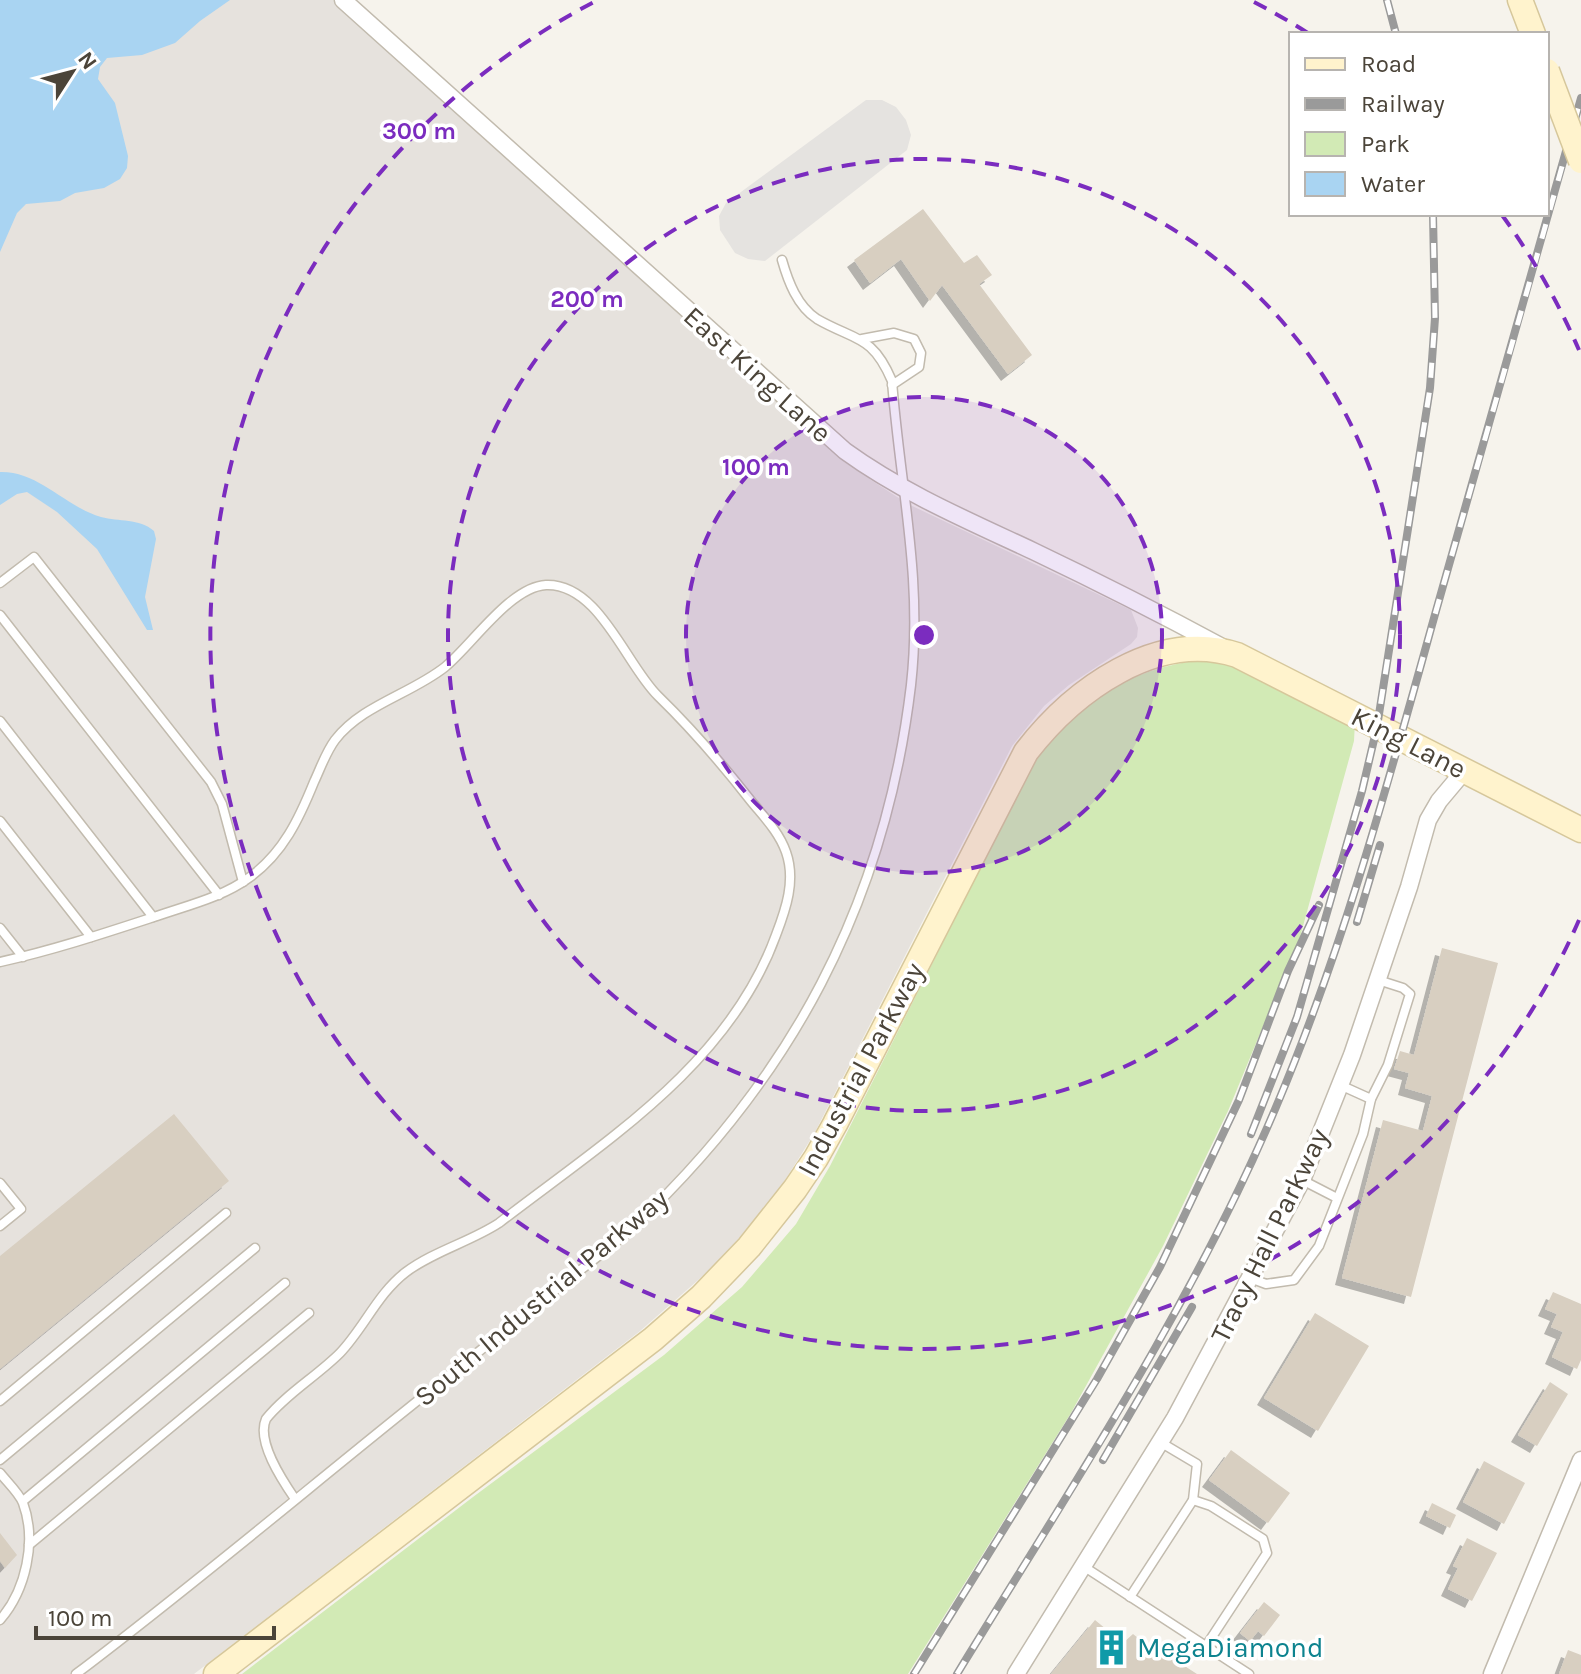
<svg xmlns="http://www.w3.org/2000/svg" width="1581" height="1674" viewBox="0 0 1581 1674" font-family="Karla,sans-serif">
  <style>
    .industrial { fill: #e6e2dd }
    .green { fill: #d2eab5 }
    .parking { fill: #e5e3e0 }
    .water { fill: #a9d4f2 }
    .building { fill: #d8cfc1; filter: url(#shadow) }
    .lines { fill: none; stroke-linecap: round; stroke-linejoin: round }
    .lane-casing { stroke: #c2bbae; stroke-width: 11 }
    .street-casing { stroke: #c2bbae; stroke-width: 19 }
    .secondary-casing { stroke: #d6c79b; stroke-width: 27 }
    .lane { stroke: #fff; stroke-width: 8 }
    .street { stroke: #fff; stroke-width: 16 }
    .secondary { stroke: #fff3cd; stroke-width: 24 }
    .rail-casing { stroke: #9a9a9a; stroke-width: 8 }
    .rail { stroke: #fff; stroke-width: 5; stroke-dasharray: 15; stroke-linecap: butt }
    .secondary-bridge-casing { stroke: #d6c79b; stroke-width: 27; stroke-linecap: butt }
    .secondary-bridge { stroke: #fff3cd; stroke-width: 24 }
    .ring { fill: none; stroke: #7b2cbf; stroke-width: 4; stroke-dasharray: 14 10 }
    .labels { text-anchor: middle; stroke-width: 7; stroke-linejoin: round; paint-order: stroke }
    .street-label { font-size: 28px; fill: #4b4439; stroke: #fff }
    .culture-label { font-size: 28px; fill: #0d838f; stroke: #fff; text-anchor: start }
    .centre { fill: #7b2cbf; stroke: #fff; stroke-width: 4 }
    .ring-label { font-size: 24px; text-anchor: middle; font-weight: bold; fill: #7b2cbf; stroke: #fff; stroke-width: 7; stroke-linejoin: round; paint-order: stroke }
  </style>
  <defs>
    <filter id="shadow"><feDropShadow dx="-7" dy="7" stdDeviation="0" flood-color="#0004"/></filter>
  </defs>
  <rect width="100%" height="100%" fill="#f6f3ec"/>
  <!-- industrial -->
  <polygon class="industrial" points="0,0 333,0 871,480 908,504 1131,610 1138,628 1137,637 1131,644 1069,685 1044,706 1012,746 814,1134 780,1188 735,1243 705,1274 640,1331 194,1674 0,1674"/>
  <!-- green -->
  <path class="green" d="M1220,658L1355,722L1354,741L1300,937L1228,1111L1163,1246L1071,1413L908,1674H242L473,1497L664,1355L742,1287L796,1224L830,1166L1033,764C1078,697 1140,663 1220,658Z"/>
  <!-- parking -->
  <polygon class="parking" points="866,100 882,100 896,107 906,120 911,135 907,150 765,261 748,259 735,253 720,230 719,216 726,203"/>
  <!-- water -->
  <g class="water">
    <polygon points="0,0 230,0 200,21 175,43 142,55 107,58 100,67 98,79 115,103 128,156 127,168 120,179 104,188 75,193 60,201 26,204 17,213 0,252"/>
    <path d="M0,472C39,471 64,506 101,517C119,522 139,518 154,531L156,539L145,597L153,630H147L97,549L57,512L27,492L17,494L0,505Z"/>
  </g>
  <!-- building -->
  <g class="building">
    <polygon points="923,209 964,263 977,255 992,275 979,284 1032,355 1008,374 942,285 930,301 901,259 870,283 854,260"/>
    <polygon points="1442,948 1498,963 1411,1297 1342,1278 1383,1120 1423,1131 1432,1096 1405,1088 1409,1073 1394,1069 1400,1051 1414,1055"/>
    <polygon points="174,1114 229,1181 0,1369 0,1256"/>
    <polygon points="1553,1292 1581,1304 1581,1360 1577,1369 1552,1357 1563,1332 1551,1327 1557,1314 1545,1309"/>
    <polygon points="1315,1313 1369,1346 1318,1431 1264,1398"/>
    <polygon points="1550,1382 1568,1394 1537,1446 1518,1435"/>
    <polygon points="1231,1450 1290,1493 1268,1523 1209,1480"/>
    <polygon points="1484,1461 1525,1483 1504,1524 1463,1502"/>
    <polygon points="1432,1503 1456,1515 1450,1528 1426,1516"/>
    <polygon points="0,1533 17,1555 5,1568 0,1561"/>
    <polygon points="1467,1538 1497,1553 1472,1601 1448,1589 1458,1568 1453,1566"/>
    <polygon points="1264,1602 1280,1615 1264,1636 1258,1631 1250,1641 1240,1633"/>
    <polygon points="1095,1620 1123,1643 1133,1634 1158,1654 1163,1652 1197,1674 1051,1674"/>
    <polygon points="1568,1650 1581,1655 1581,1674 1559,1674"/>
  </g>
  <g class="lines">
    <defs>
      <g id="lane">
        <polyline points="862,339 894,333 914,339 921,353 919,367 892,385"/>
        <polyline points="0,583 34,557 211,782 222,804 243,882"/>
        <polyline points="0,615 219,895"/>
        <polyline points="0,721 153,917"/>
        <polyline points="0,821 91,937"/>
        <polyline points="0,928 23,957"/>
        <path d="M0,962C54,950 105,933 157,916C189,905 223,897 250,877C283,853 299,819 314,782C321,767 326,752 335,740C362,705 411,694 445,667C472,645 510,587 546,585C599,583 626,665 658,696C692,729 722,764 751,801C764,817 779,832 786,852C796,880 786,909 776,935C729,1065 604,1142 499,1223C470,1242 434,1251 406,1272C378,1293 364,1328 340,1353C317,1376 286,1394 266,1419C256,1441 282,1480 295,1499"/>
        <polyline points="1340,1085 1371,1099"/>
        <polyline points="1302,1180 1337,1198"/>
        <polyline points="0,1183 21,1209 0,1226"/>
        <polyline points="1250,1278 1266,1284 1294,1280 1319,1246 1363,1134 1371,1099 1388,1065 1410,994 1403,988 1378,980"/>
        <polyline points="0,1401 226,1213"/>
        <polyline points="0,1460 255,1248"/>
        <path d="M0,1473C7,1482 19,1493 23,1503C37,1541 26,1590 0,1620"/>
        <polyline points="1193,1500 1211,1506 1263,1539 1267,1553 1206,1646"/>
        <polyline points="23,1501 285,1283"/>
        <polyline points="29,1545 309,1313"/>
        <polyline points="1083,1566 1249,1674"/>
        <polyline points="1130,1597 1193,1500 1197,1464 1160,1442"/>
        <path d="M76,1674C190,1588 300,1495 411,1406C458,1368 505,1330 553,1292C578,1271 605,1252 630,1230C791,1080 885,904 911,685C923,578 900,486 892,381C872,334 855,341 817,319C797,306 788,281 782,260"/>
      </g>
      <g id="street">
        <path d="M343,0L845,451C903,493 969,521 1033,551C1098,582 1161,614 1224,648"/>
        <polyline points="1016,1674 1175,1418 1302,1180 1352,1055 1409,887 1428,820 1439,801 1465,770"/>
        <polyline points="1492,1674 1581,1460"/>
      </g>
      <g id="secondary">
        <polyline points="1520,0 1533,34"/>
        <path d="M216,1674L653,1339L701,1297L749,1247L795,1189L816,1158L835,1124L1026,752C1073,691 1156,629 1237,655L1581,830"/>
      </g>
    </defs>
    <!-- lane casing -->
    <use href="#lane" class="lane-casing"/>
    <!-- street casing -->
    <use href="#street" class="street-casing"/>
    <!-- secondary casing -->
    <use href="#secondary" class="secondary-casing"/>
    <!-- lane -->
    <use href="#lane" class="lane"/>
    <!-- street -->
    <use href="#street" class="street"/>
    <!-- secondary -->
    <use href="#secondary" class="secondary"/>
    <defs>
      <g id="rail">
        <polyline points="1387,0 1396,34"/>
        <polyline points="1357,922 1380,845"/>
        <polyline points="1251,1134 1297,1017 1362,791 1377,727 1430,388 1435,318 1433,214"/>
        <polyline points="1103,1460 1192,1307"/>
        <polyline points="914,1674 1097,1379 1160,1267 1239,1100 1288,971 1319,905"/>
        <path d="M957,1674C1070,1489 1191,1308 1276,1107C1343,949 1388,783 1434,618C1483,445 1533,272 1581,98"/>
      </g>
    </defs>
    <!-- rail casing -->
    <use href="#rail" class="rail-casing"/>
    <!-- rail -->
    <use href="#rail" class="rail"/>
    <defs>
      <polyline id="secondary-bridge" points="1547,71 1581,161"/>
    </defs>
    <!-- secondary-bridge casing -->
    <use href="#secondary-bridge" class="secondary-bridge-casing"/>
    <!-- secondary-bridge -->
    <use href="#secondary-bridge" class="secondary-bridge"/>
  </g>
  <!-- distance rings -->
  <circle cx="924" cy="635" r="238" fill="#7b2cbf" fill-opacity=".12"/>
  <g class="ring">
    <circle cx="924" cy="635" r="238"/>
    <circle cx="924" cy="635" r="476"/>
    <path d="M1579 920A714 714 0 1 1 594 2M1254 2A714 714 0 0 1 1308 33M1502 215A714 714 0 0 1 1579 350"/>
  </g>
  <!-- icons -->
  <defs>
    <symbol id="building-bare" viewBox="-9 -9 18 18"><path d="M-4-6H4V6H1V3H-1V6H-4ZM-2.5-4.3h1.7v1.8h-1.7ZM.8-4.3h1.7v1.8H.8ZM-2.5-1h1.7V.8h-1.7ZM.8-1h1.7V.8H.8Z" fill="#0f9aa8" stroke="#fff" stroke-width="2.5" paint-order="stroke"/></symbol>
  </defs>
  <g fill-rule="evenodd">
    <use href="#building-bare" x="1086" y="1622" width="51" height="51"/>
  </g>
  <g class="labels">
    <!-- street labels -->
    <g class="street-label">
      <text transform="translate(758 374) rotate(42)" y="10">East King Lane</text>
      <text transform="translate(1409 742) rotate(27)" y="10">King Lane</text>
      <text transform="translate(860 1069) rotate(-62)" y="10">Industrial Parkway</text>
      <text transform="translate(1269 1235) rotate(-64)" y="10">Tracy Hall Parkway</text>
      <text transform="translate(541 1297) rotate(-40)" y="10">South Industrial Parkway</text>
    </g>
    <!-- culture labels -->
    <g class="culture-label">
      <text x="1137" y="1657">MegaDiamond</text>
    </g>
  </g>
  <circle cx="924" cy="635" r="12" class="centre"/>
  <g class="ring-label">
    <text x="419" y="139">300 m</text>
    <text x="587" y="307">200 m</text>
    <text x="756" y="475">100 m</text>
  </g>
  <!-- legend -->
  <rect x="1289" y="32" width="260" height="184" fill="#ffffff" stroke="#b7b4b0" stroke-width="2"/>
  <rect x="1305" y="58" width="40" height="12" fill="#fff3cd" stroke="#b7b4b0" stroke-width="2"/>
  <text x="1361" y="72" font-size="24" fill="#4b4439">Road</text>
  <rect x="1305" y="98" width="40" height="12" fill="#9a9a9a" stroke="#b7b4b0" stroke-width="2"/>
  <text x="1361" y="112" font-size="24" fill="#4b4439">Railway</text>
  <rect x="1305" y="132" width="40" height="24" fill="#d2eab5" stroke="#b7b4b0" stroke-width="2"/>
  <text x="1361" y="152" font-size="24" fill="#4b4439">Park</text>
  <rect x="1305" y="172" width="40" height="24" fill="#a9d4f2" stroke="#b7b4b0" stroke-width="2"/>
  <text x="1361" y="192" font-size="24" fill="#4b4439">Water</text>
  <!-- north arrow -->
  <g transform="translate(72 72) rotate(54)" stroke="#ffffff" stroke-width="6" paint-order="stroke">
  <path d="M0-6L14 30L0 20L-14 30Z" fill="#4b4439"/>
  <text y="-12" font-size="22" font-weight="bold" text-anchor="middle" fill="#4b4439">N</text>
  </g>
  <!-- scale -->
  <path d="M36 1626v12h238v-12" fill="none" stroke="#4b4439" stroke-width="4"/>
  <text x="48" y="1626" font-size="24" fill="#4b4439" stroke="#ffffff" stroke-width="6" paint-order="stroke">100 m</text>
</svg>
